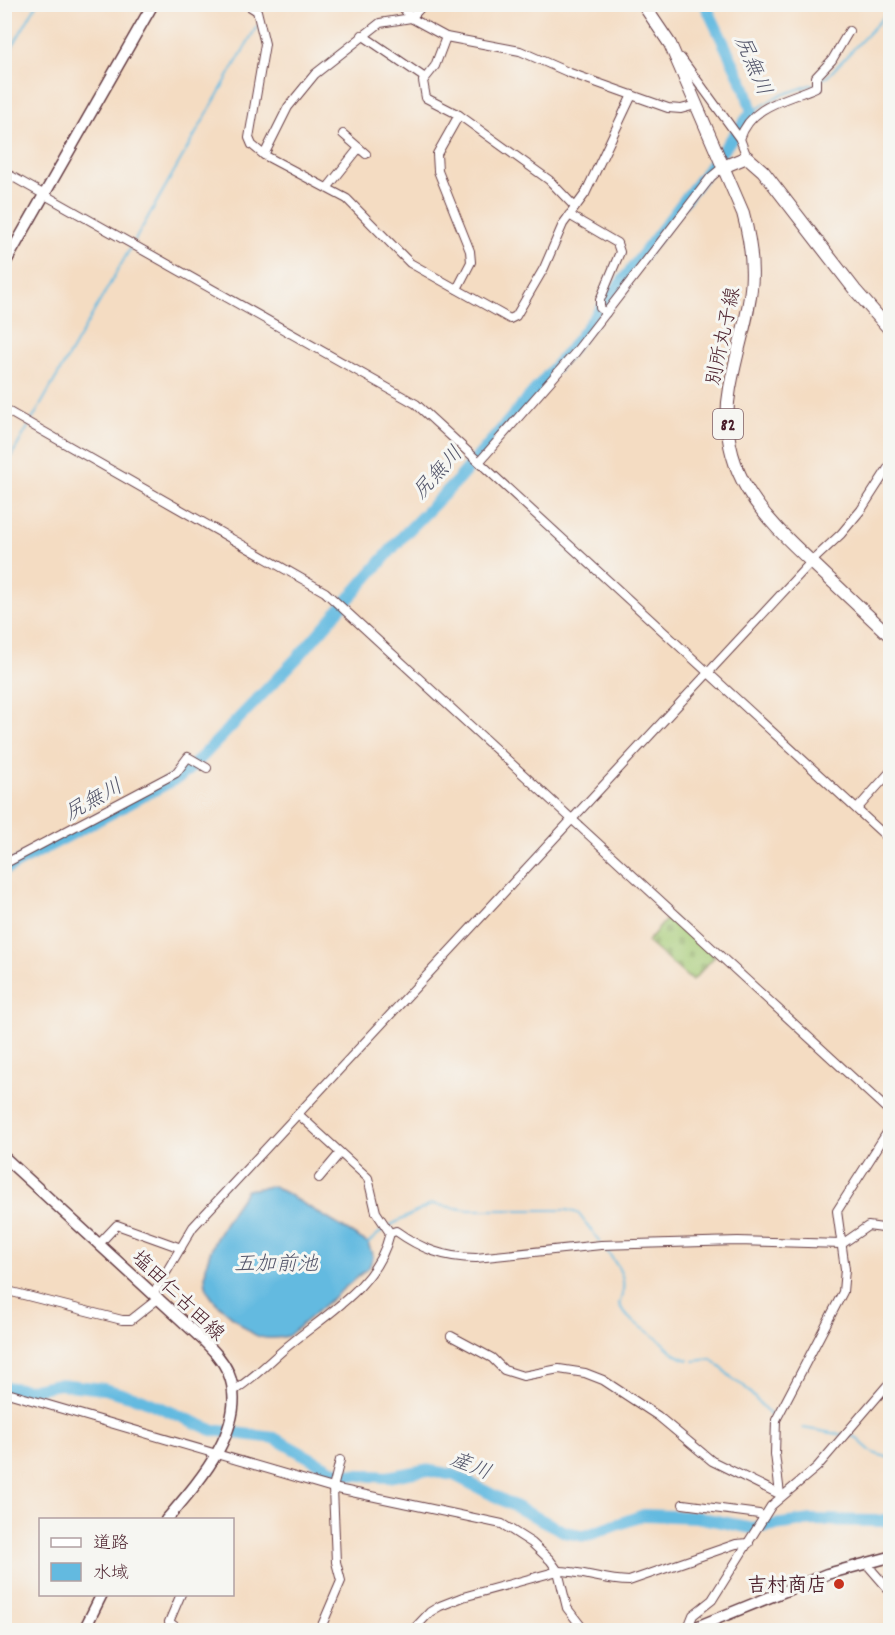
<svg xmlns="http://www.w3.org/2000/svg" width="895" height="1635" viewBox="0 0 895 1635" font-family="Dekko,'Klee One',sans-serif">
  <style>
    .cemetery { fill: url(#cemetery-stones); stroke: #787450; stroke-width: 1.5 }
    .water { fill: #63bae0; stroke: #566c86; stroke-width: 1.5 }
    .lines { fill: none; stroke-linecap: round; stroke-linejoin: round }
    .stream { stroke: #63bae0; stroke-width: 2 }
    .river { stroke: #63bae0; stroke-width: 12 }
    .street-casing { stroke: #643b42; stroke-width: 10 }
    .secondary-casing { stroke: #643b42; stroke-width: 13 }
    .primary-casing { stroke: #643b42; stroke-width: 14 }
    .street { stroke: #fff; stroke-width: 8 }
    .secondary { stroke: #fff; stroke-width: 10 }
    .primary { stroke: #fff; stroke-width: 12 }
    .poi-dot { fill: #c8321e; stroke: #f6f6f2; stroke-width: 2 }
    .labels { text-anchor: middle; stroke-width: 6; stroke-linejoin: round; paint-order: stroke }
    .shield { fill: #f6f6f2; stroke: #7e6067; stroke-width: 1.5 }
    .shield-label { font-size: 18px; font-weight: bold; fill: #4a1f2b }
    .street-label { font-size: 20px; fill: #4a1f2b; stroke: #f6f6f2 }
    .poi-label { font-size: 20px; font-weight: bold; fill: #4a1f2b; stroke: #f6f6f2; text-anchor: end }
    .water-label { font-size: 21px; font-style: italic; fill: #53556a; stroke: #f6f6f2 }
  </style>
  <defs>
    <pattern id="cemetery-stones" width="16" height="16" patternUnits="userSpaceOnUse" patternTransform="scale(1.5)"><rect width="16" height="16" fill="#a5ca75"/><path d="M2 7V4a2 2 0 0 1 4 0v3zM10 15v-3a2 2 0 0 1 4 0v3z" fill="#90ad65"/></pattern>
  </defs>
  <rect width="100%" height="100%" fill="#f6f6f2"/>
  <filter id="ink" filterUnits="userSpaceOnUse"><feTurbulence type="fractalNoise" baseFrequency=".0167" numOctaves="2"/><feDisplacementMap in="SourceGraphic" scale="12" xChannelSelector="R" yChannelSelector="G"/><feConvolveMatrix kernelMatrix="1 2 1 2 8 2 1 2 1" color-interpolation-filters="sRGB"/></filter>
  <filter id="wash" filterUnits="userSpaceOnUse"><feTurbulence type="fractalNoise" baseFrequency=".008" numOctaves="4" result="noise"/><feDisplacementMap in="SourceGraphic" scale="24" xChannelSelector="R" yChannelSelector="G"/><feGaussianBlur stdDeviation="1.35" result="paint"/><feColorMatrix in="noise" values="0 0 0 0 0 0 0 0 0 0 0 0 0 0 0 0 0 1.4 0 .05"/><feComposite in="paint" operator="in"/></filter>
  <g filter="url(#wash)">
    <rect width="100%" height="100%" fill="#f4dcc2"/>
    <!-- cemetery -->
    <polygon class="cemetery" points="670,915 715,956 692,981 647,942"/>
    <!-- water -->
    <path class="water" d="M274,1186L368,1243L373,1257L369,1267L288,1336C262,1342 254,1337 236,1320C228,1313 218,1306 212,1298C189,1268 230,1214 247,1190Z"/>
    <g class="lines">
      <!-- stream -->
      <g class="stream">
        <polyline points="4,61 37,4"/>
        <polyline points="818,81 828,76 890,10"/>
        <polyline points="752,112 776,97 813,84"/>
        <polyline points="135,240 257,26"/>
        <polyline points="32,420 131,247"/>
        <polyline points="4,469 28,427"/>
        <polyline points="389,1226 432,1204 468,1210 566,1210 578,1213 600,1242"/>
        <polyline points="368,1243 384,1229"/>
        <path d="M604,1247C619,1268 630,1278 619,1304C627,1321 640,1325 654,1336C667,1345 672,1356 689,1360"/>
        <polyline points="694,1361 712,1359 735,1381 744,1386 772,1417"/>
        <polyline points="803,1428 855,1437 873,1453 890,1458"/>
      </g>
      <!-- river -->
      <g class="river">
        <polyline points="4,870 181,776 193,766 298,657 404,535 458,480 572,347 752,112 745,88 705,4"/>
        <polyline points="4,1387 29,1390 59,1384 104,1389 141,1399 212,1430 274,1438 330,1469 346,1474 387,1477 425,1470 454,1475 565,1532 585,1536 644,1515 697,1517 752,1528 811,1520 879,1521 890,1519"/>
      </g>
    </g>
  </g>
  <g filter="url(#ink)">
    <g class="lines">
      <defs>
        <g id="street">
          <polyline points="246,4 257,11 265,44 249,138 252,145 264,155 347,199 410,263 510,319 516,316 544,268 563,224 585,194 632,95"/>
          <polyline points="400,4 411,18 446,37 520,51 570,73 668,108 681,109 696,105"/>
          <polyline points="362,35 425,78"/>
          <polyline points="446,37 435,66 423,81 426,98 459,115 437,154 438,171 470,251 471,262 457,289"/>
          <polyline points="681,58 740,139 747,157"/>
          <polyline points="459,115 549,180 574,206"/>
          <polyline points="343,134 366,154"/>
          <path d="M740,139C751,104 788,100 816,87V77L832,60L849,31"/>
          <polyline points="264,155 288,107 315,74 380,23 411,18 424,4"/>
          <polyline points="4,172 416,404 890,840"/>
          <polyline points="328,187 359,148"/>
          <polyline points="569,215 617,243 620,252 600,300 600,308 606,313"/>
          <polyline points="4,409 325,592 890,1112"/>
          <polyline points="480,461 575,353 711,177 723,167"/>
          <polyline points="857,809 890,772"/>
          <polyline points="4,864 176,773 188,757 207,768"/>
          <polyline points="319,1178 340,1153"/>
          <path d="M390,1233L396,1231C421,1249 445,1258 476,1258L601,1245L738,1241L842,1244L868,1226L890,1229"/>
          <polyline points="99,1244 117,1225 181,1248"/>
          <polyline points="4,1290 122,1320 131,1320 159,1298"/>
          <polyline points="154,1293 193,1227 811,562 841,534 861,510 890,465"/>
          <polyline points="451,1336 492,1358 504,1370 523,1376 559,1369 585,1373 603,1380 658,1416 712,1461 781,1495"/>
          <polyline points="4,1392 333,1488 502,1524 532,1543 550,1560 558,1571 567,1608 584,1630"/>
          <path d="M232,1392C251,1380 265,1366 282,1351C322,1316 377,1289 390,1233L376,1212L368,1178L298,1114"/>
          <polyline points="780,1494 775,1454 776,1420 843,1292 845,1269 837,1211 890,1128"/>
          <polyline points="683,1504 759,1514 764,1517"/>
          <polyline points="869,1562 870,1568 890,1591"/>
          <polyline points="180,1630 169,1622 181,1594"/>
          <polyline points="320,1630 341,1581 336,1562 333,1488 340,1460"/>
          <path d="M413,1630L430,1612L440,1606L463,1597L558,1571C582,1571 605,1581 629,1581L736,1544L749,1543"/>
          <polyline points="687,1630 693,1615 712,1600 771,1506 817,1467 890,1382"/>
        </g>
        <g id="secondary">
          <polyline points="4,265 153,4"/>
          <path d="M4,1157L202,1339C212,1349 222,1359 228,1372C251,1425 197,1484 166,1520"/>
          <polyline points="84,1630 102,1594"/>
          <polyline points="689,1630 827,1574 890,1557"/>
        </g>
        <g id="primary">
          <path d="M643,4L670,44L743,213C764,290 743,316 730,388C715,470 762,516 817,567C841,590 866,613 890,636"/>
          <polyline points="723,167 747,157 763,171 855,290 890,330"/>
        </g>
      </defs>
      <!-- street casing -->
      <use href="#street" class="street-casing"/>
      <!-- secondary casing -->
      <use href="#secondary" class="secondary-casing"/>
      <!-- primary casing -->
      <use href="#primary" class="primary-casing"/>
      <!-- street -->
      <use href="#street" class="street"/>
      <!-- secondary -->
      <use href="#secondary" class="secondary"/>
      <!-- primary -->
      <use href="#primary" class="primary"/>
    </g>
  </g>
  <!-- markers -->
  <circle class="poi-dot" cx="839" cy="1584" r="6"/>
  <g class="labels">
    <!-- shield labels -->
    <rect class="shield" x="713" y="409" width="30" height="30" rx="4.5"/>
    <g class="shield-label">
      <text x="728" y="430">82</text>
    </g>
    <!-- street labels -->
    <g class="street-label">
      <text transform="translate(722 336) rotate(-78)" y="7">別所丸子線</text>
      <text transform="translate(179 1295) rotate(44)" y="7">塩田仁古田線</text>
    </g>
    <!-- poi labels -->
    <g class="poi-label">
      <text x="827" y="1591">吉村商店</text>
    </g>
    <!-- water labels -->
    <g class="water-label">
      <text transform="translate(754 65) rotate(67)" y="7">尻無川</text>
      <text transform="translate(437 472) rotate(-48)" y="7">尻無川</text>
      <text transform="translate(93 799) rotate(-29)" y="7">尻無川</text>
      <text x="276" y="1270">五加前池</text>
      <text transform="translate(471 1465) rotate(22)" y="7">産川</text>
    </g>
  </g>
  <!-- margin -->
  <rect width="895" height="1635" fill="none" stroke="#f6f6f2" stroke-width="24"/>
  <!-- legend -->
  <rect x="39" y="1518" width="195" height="78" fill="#f6f6f2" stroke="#b1a0a2" stroke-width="1.5"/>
  <rect x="51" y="1538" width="30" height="9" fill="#ffffff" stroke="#b1a0a2" stroke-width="1.5"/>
  <text x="93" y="1548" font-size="18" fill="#4a1f2b">道路</text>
  <rect x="51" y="1563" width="30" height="18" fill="#63bae0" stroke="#b1a0a2" stroke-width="1.5"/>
  <text x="93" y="1578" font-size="18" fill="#4a1f2b">水域</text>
</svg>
